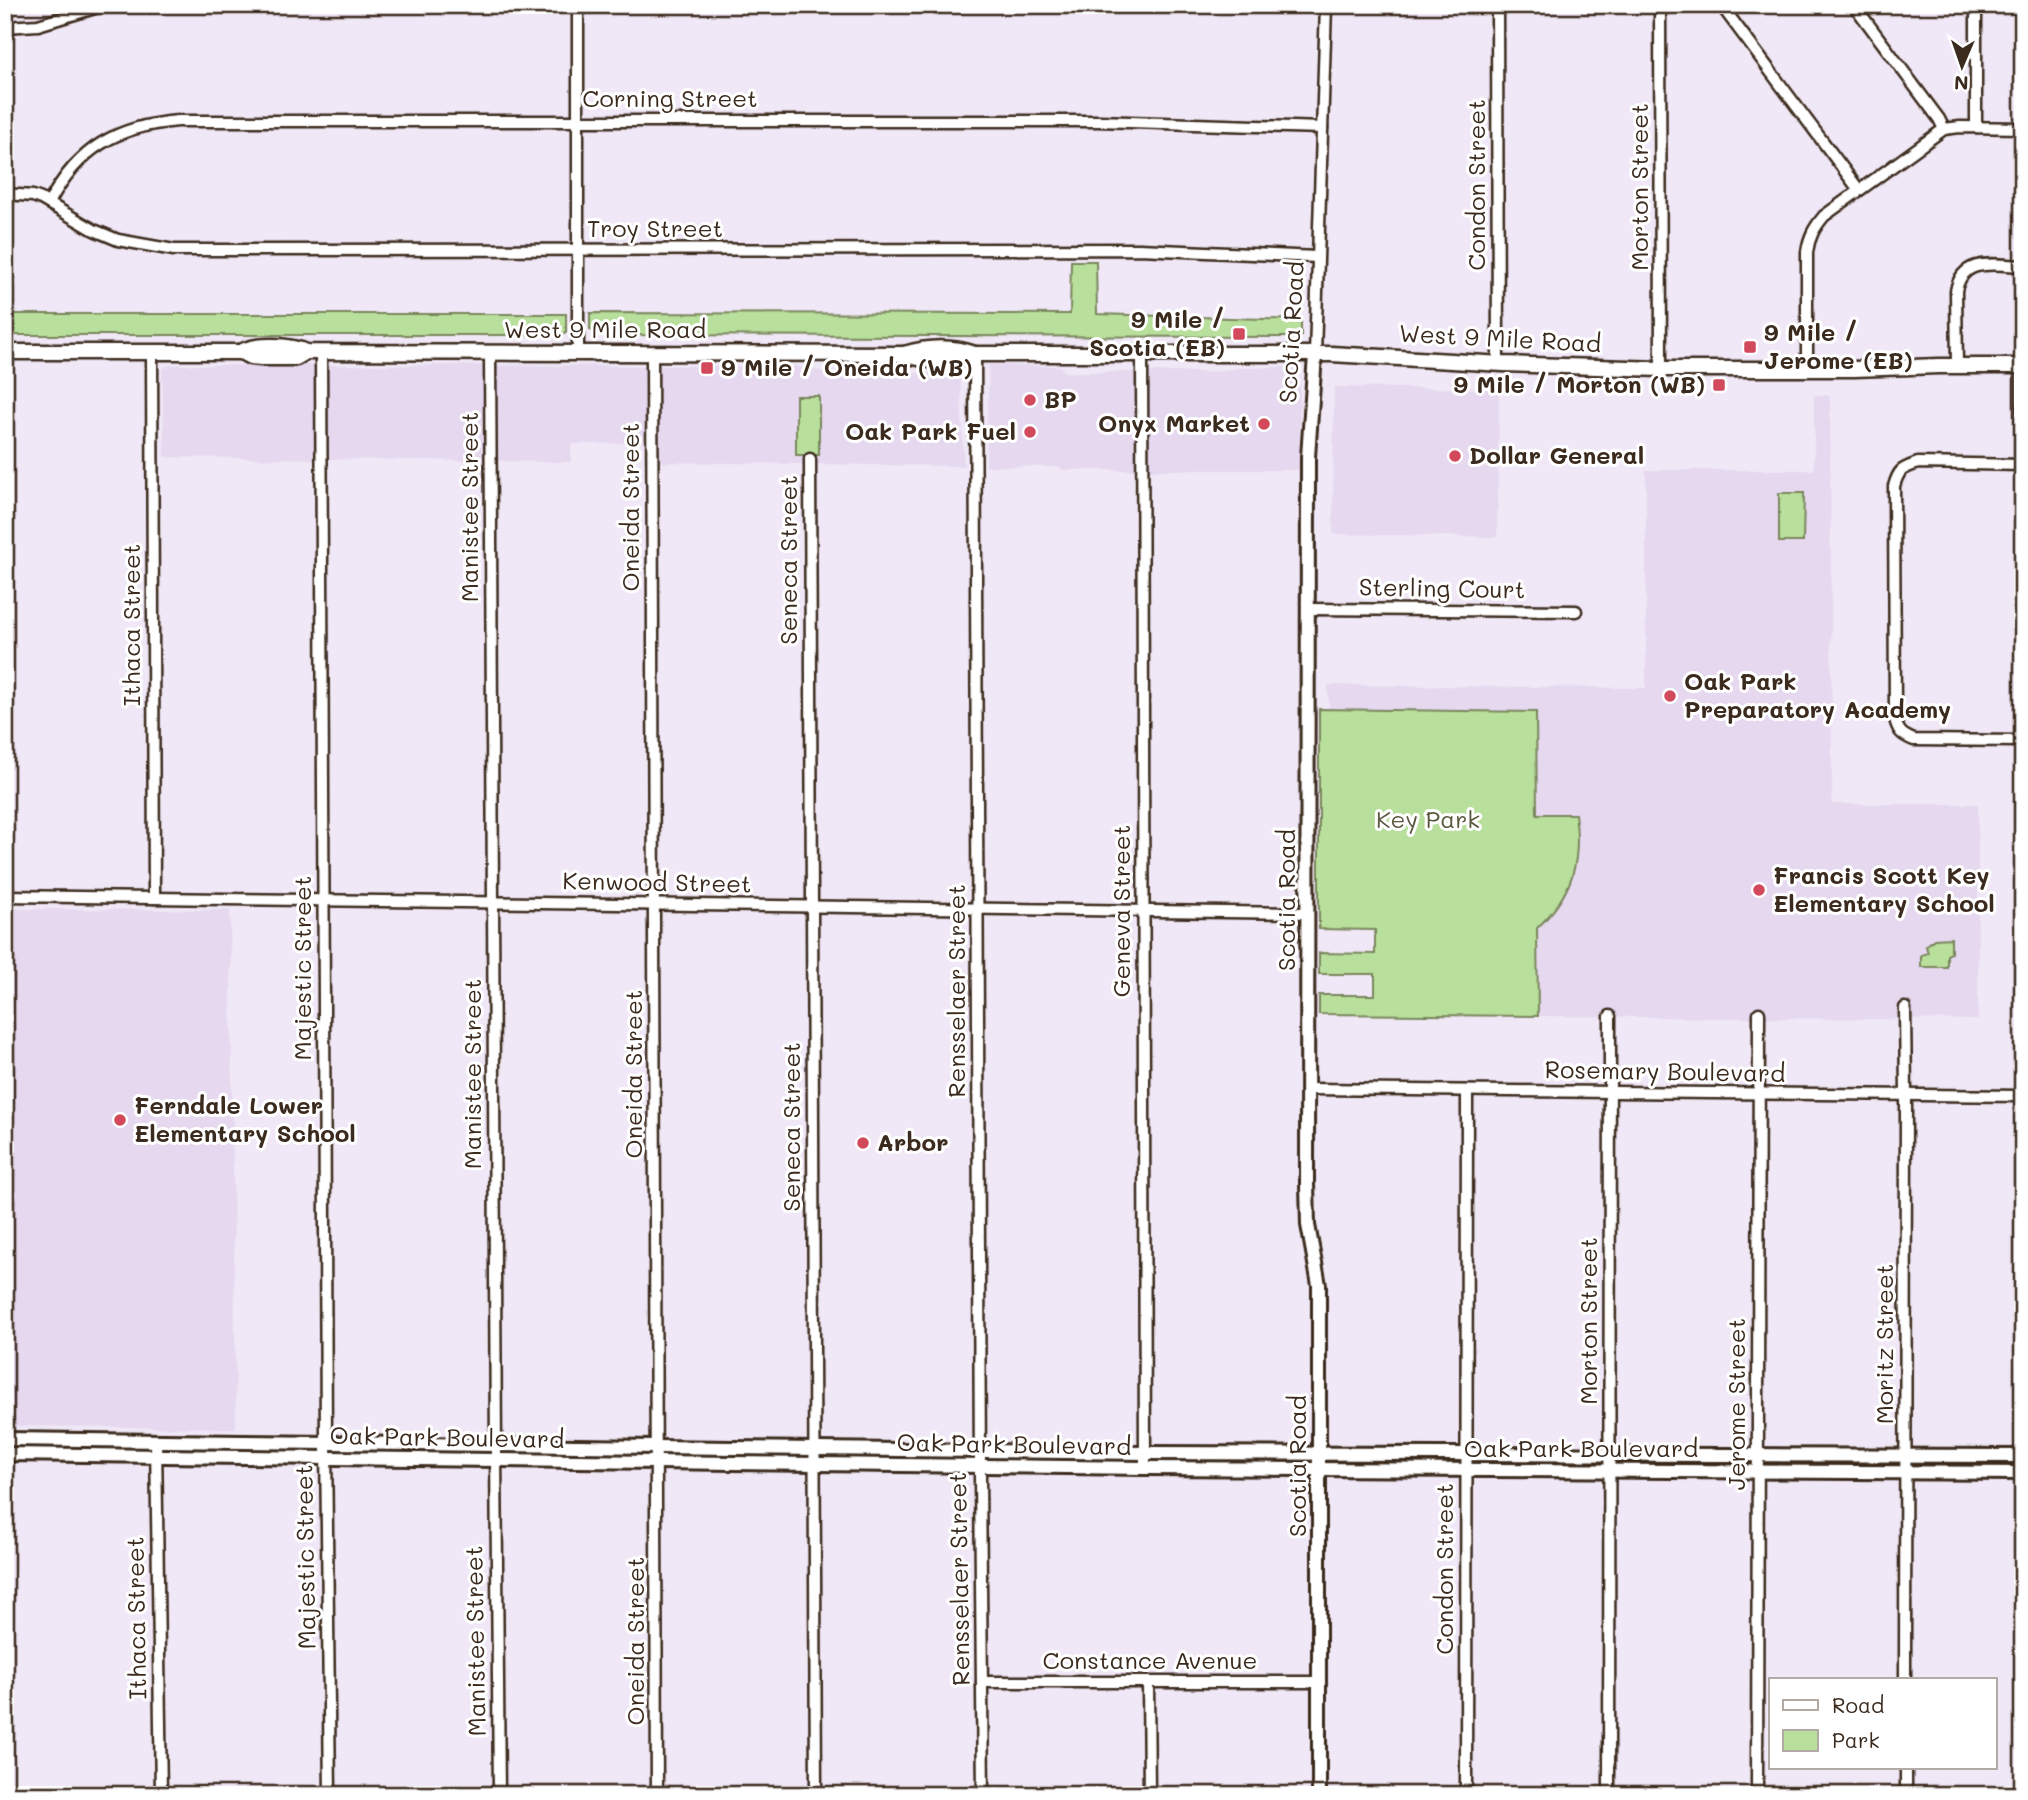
<svg xmlns="http://www.w3.org/2000/svg" width="2028" height="1800" viewBox="0 0 2028 1800" font-family="Mali,sans-serif">
  <style>
    .built { fill: #e5d8ef }
    .green { fill: #b8e09c; stroke: #7a855d; stroke-width: 2 }
    .lines { fill: none; stroke-linecap: round; stroke-linejoin: round }
    .minor-casing { stroke: #3b2a1e; stroke-width: 15 }
    .tertiary-casing { stroke: #3b2a1e; stroke-width: 18 }
    .secondary-casing { stroke: #3b2a1e; stroke-width: 19 }
    .minor { stroke: #fff; stroke-width: 10 }
    .tertiary { stroke: #fff; stroke-width: 12 }
    .secondary { stroke: #fff; stroke-width: 14 }
    .poi-dot { fill: #d1495b; stroke: #fff; stroke-width: 2.5 }
    .labels { text-anchor: middle; stroke-width: 6; stroke-linejoin: round; paint-order: stroke }
    .street-label { font-size: 24px; fill: #3b2a1e; stroke: #fff }
    .poi-label { font-size: 24px; font-weight: bold; fill: #3b2a1e; stroke: #fff; text-anchor: start }
    .park-label { font-size: 24px; fill: #5a583e; stroke: #fff }
  </style>
  <rect width="100%" height="100%" fill="#f0e8f6"/>
  <filter id="ink" filterUnits="userSpaceOnUse"><feTurbulence type="fractalNoise" baseFrequency=".0143" numOctaves="2"/><feDisplacementMap in="SourceGraphic" scale="14" xChannelSelector="R" yChannelSelector="G"/><feConvolveMatrix kernelMatrix="1 2 1 2 8 2 1 2 1" color-interpolation-filters="sRGB"/></filter>
  <g filter="url(#ink)">
    <!-- built -->
    <g class="built">
      <polygon points="170,365 795,366 830,373 942,373 948,368 960,370 964,466 644,462 644,443 571,444 571,462 165,457 162,369"/>
      <polygon points="989,365 1060,366 1065,372 1208,372 1238,368 1293,367 1300,380 1299,470 1062,470 1061,467 986,466"/>
      <polygon points="1334,387 1499,389 1497,537 1333,534"/>
      <polygon points="1814,395 1830,395 1832,804 1978,804 1978,1020 1538,1016 1536,712 1329,709 1328,685 1646,688 1646,470 1814,470"/>
      <polygon points="6,909 230,910 236,1428 7,1426"/>
    </g>
    <!-- green -->
    <g class="green">
      <polygon points="1071,261 1096,261 1097,314 1301,320 1301,337 603,335 590,330 590,313 1070,314"/>
      <polygon points="5,314 566,314 566,333 562,335 8,335 5,334"/>
      <rect x="796" y="396" width="23" height="59"/>
      <polygon points="1779,493 1804,493 1803,542 1779,542"/>
      <path d="M1319,709L1536,712L1537,814H1575C1582,862 1572,895 1537,928L1538,1016L1319,1014V995H1375V974H1319V953L1375,954V930L1319,929Z"/>
      <polygon points="1951,938 1951,953 1947,955 1947,967 1921,967 1921,955 1928,953 1926,946 1934,939"/>
    </g>
    <g class="lines">
      <defs>
        <g id="minor">
          <polyline points="578,5 578,353"/>
          <polyline points="1497,5 1498,364"/>
          <polyline points="1660,5 1661,369"/>
          <polyline points="1721,5 1859,190"/>
          <polyline points="1854,5 1939,119 1944,129"/>
          <polyline points="1976,5 1976,127"/>
          <polyline points="5,27 38,25 105,5"/>
          <polyline points="5,194 33,196 41,199 94,230 118,240 174,250 1139,249 1317,257"/>
          <path d="M49,203C78,148 117,126 178,121H1098L1322,128"/>
          <polyline points="152,352 154,898"/>
          <polyline points="321,352 326,1443 330,1795"/>
          <polyline points="490,352 496,1453 499,1795"/>
          <polyline points="652,353 657,1795"/>
          <polyline points="975,354 980,1476 983,1795"/>
          <polyline points="1142,354 1145,1468"/>
          <polyline points="1315,355 1326,5"/>
          <path d="M1957,366L1956,291C1962,256 1996,265 2023,266"/>
          <polyline points="2022,366 2023,500"/>
          <path d="M1807,369V252C1809,237 1814,228 1824,216L1944,129L1960,127L2023,128"/>
          <polyline points="810,459 816,1795"/>
          <path d="M2023,465L1918,463C1902,469 1899,469 1894,486L1895,719C1898,731 1901,735 1914,740L2023,741"/>
          <polyline points="1308,609 1576,611"/>
          <polyline points="5,896 1307,913"/>
          <polyline points="1905,1008 1906,1095 1905,1679"/>
          <polyline points="1308,1089 2023,1096"/>
          <polyline points="156,1441 161,1795"/>
          <polyline points="982,1682 1319,1682"/>
          <polyline points="1148,1682 1149,1795"/>
          <polyline points="1906,1767 1906,1795"/>
          <polyline points="1466,1795 1467,1091"/>
          <polyline points="1609,1795 1610,1016"/>
          <polyline points="1757,1795 1759,1013"/>
        </g>
        <g id="tertiary">
          <polyline points="1315,355 1308,457 1307,1184 1308,1225 1319,1285 1319,1795"/>
          <polyline points="5,1439 1145,1453 2023,1456"/>
          <polyline points="5,1454 1145,1468 2023,1473"/>
        </g>
        <g id="secondary">
          <path d="M5,352H241C255,343 291,345 306,352L904,354C927,347 952,346 975,354H1331L1503,364L1661,369H1854L1939,366H2023"/>
          <polyline points="241,352 250,357 261,358 296,358 306,352"/>
          <path d="M904,354C927,362 952,363 975,354"/>
        </g>
      </defs>
      <!-- minor casing -->
      <use href="#minor" class="minor-casing"/>
      <!-- tertiary casing -->
      <use href="#tertiary" class="tertiary-casing"/>
      <!-- secondary casing -->
      <use href="#secondary" class="secondary-casing"/>
      <!-- minor -->
      <use href="#minor" class="minor"/>
      <!-- tertiary -->
      <use href="#tertiary" class="tertiary"/>
      <!-- secondary -->
      <use href="#secondary" class="secondary"/>
    </g>
  </g>
  <!-- markers -->
  <g class="poi-dot">
    <rect x="1232" y="327" width="14" height="14" rx="3.5"/>
    <rect x="1743" y="340" width="14" height="14" rx="3.5"/>
    <rect x="700" y="361" width="14" height="14" rx="3.5"/>
    <rect x="1712" y="378" width="14" height="14" rx="3.5"/>
    <circle cx="1030" cy="400" r="7"/>
    <circle cx="1264" cy="424" r="7"/>
    <circle cx="1030" cy="432" r="7"/>
    <circle cx="1455" cy="456" r="7"/>
    <circle cx="1670" cy="696" r="7"/>
    <circle cx="1759" cy="890" r="7"/>
    <circle cx="120" cy="1120" r="7"/>
    <circle cx="863" cy="1143" r="7"/>
  </g>
  <g class="labels">
    <!-- street labels -->
    <g class="street-label">
      <text x="670" y="107">Corning Street</text>
      <text transform="translate(1477 185) rotate(-90)" y="8">Condon Street</text>
      <text transform="translate(1640 187) rotate(-90)" y="8">Morton Street</text>
      <text x="655" y="237">Troy Street</text>
      <text x="605" y="338">West 9 Mile Road</text>
      <text transform="translate(1292 332) rotate(-87)" y="8">Scotia Road</text>
      <text transform="translate(1500 339) rotate(3)" y="8">West 9 Mile Road</text>
      <text transform="translate(470 507) rotate(-90)" y="8">Manistee Street</text>
      <text transform="translate(631 507) rotate(-90)" y="8">Oneida Street</text>
      <text transform="translate(789 560) rotate(-90)" y="8">Seneca Street</text>
      <text transform="translate(1442 589) rotate(1)" y="8">Sterling Court</text>
      <text transform="translate(132 625) rotate(-90)" y="8">Ithaca Street</text>
      <text transform="translate(657 883) rotate(1)" y="8">Kenwood Street</text>
      <text transform="translate(1287 900) rotate(-90)" y="8">Scotia Road</text>
      <text transform="translate(1122 911) rotate(-90)" y="8">Geneva Street</text>
      <text transform="translate(303 968) rotate(-90)" y="8">Majestic Street</text>
      <text transform="translate(957 991) rotate(-90)" y="8">Rensselaer Street</text>
      <text transform="translate(1665 1072) rotate(1)" y="8">Rosemary Boulevard</text>
      <text transform="translate(473 1074) rotate(-90)" y="8">Manistee Street</text>
      <text transform="translate(634 1074) rotate(-90)" y="8">Oneida Street</text>
      <text transform="translate(792 1127) rotate(-90)" y="8">Seneca Street</text>
      <text transform="translate(1589 1321) rotate(-90)" y="8">Morton Street</text>
      <text transform="translate(1885 1344) rotate(-90)" y="8">Moritz Street</text>
      <text transform="translate(1737 1404) rotate(-90)" y="8">Jerome Street</text>
      <text transform="translate(447 1438) rotate(1)" y="8">Oak Park Boulevard</text>
      <text transform="translate(1014 1445) rotate(1)" y="8">Oak Park Boulevard</text>
      <text x="1581" y="1457">Oak Park Boulevard</text>
      <text transform="translate(1298 1466) rotate(-90)" y="8">Scotia Road</text>
      <text transform="translate(306 1557) rotate(-91)" y="8">Majestic Street</text>
      <text transform="translate(1445 1569) rotate(-90)" y="8">Condon Street</text>
      <text transform="translate(960 1579) rotate(-91)" y="8">Rensselaer Street</text>
      <text transform="translate(137 1618) rotate(-91)" y="8">Ithaca Street</text>
      <text transform="translate(476 1641) rotate(-91)" y="8">Manistee Street</text>
      <text transform="translate(636 1641) rotate(-90)" y="8">Oneida Street</text>
      <text x="1150" y="1669">Constance Avenue</text>
    </g>
    <!-- poi labels -->
    <g class="poi-label">
      <text x="1225" y="328" text-anchor="end">9 Mile /<tspan x="1225" dy="28">Scotia (EB)</tspan></text>
      <text x="1764" y="341">9 Mile /<tspan x="1764" dy="28">Jerome (EB)</tspan></text>
      <text x="721" y="376">9 Mile / Oneida (WB)</text>
      <text x="1705" y="393" text-anchor="end">9 Mile / Morton (WB)</text>
      <text x="1044" y="408">BP</text>
      <text x="1250" y="432" text-anchor="end">Onyx Market</text>
      <text x="1016" y="440" text-anchor="end">Oak Park Fuel</text>
      <text x="1469" y="464">Dollar General</text>
      <text x="1684" y="690">Oak Park<tspan x="1684" dy="28">Preparatory Academy</tspan></text>
      <text x="1773" y="884">Francis Scott Key<tspan x="1773" dy="28">Elementary School</tspan></text>
      <text x="134" y="1114">Ferndale Lower<tspan x="134" dy="28">Elementary School</tspan></text>
      <text x="877" y="1151">Arbor</text>
    </g>
    <!-- park labels -->
    <g class="park-label">
      <text x="1428" y="828">Key Park</text>
    </g>
  </g>
  <!-- margin -->
  <rect width="2028" height="1800" fill="none" stroke="#fff" stroke-width="28"/>
  <rect x="14" y="14" width="2000" height="1772" fill="none" stroke="#3b2a1e" stroke-width="2.5" filter="url(#ink)"/>
  <!-- legend -->
  <rect x="1769" y="1678" width="228" height="91" fill="#ffffff" stroke="#b1aaa5" stroke-width="2"/>
  <rect x="1783" y="1700" width="35" height="10" fill="#ffffff" stroke="#b1aaa5" stroke-width="2"/>
  <text x="1832" y="1713" font-size="21" fill="#3b2a1e">Road</text>
  <rect x="1783" y="1730" width="35" height="21" fill="#b8e09c" stroke="#b1aaa5" stroke-width="2"/>
  <text x="1832" y="1748" font-size="21" fill="#3b2a1e">Park</text>
  <!-- north arrow -->
  <g transform="translate(1962 66) rotate(182)" stroke="#ffffff" stroke-width="5" paint-order="stroke">
  <path d="M0-5L12 26L0 18L-12 26Z" fill="#3b2a1e"/>
  <text y="-10" font-size="19" font-weight="bold" text-anchor="middle" fill="#3b2a1e">N</text>
  </g>
</svg>
